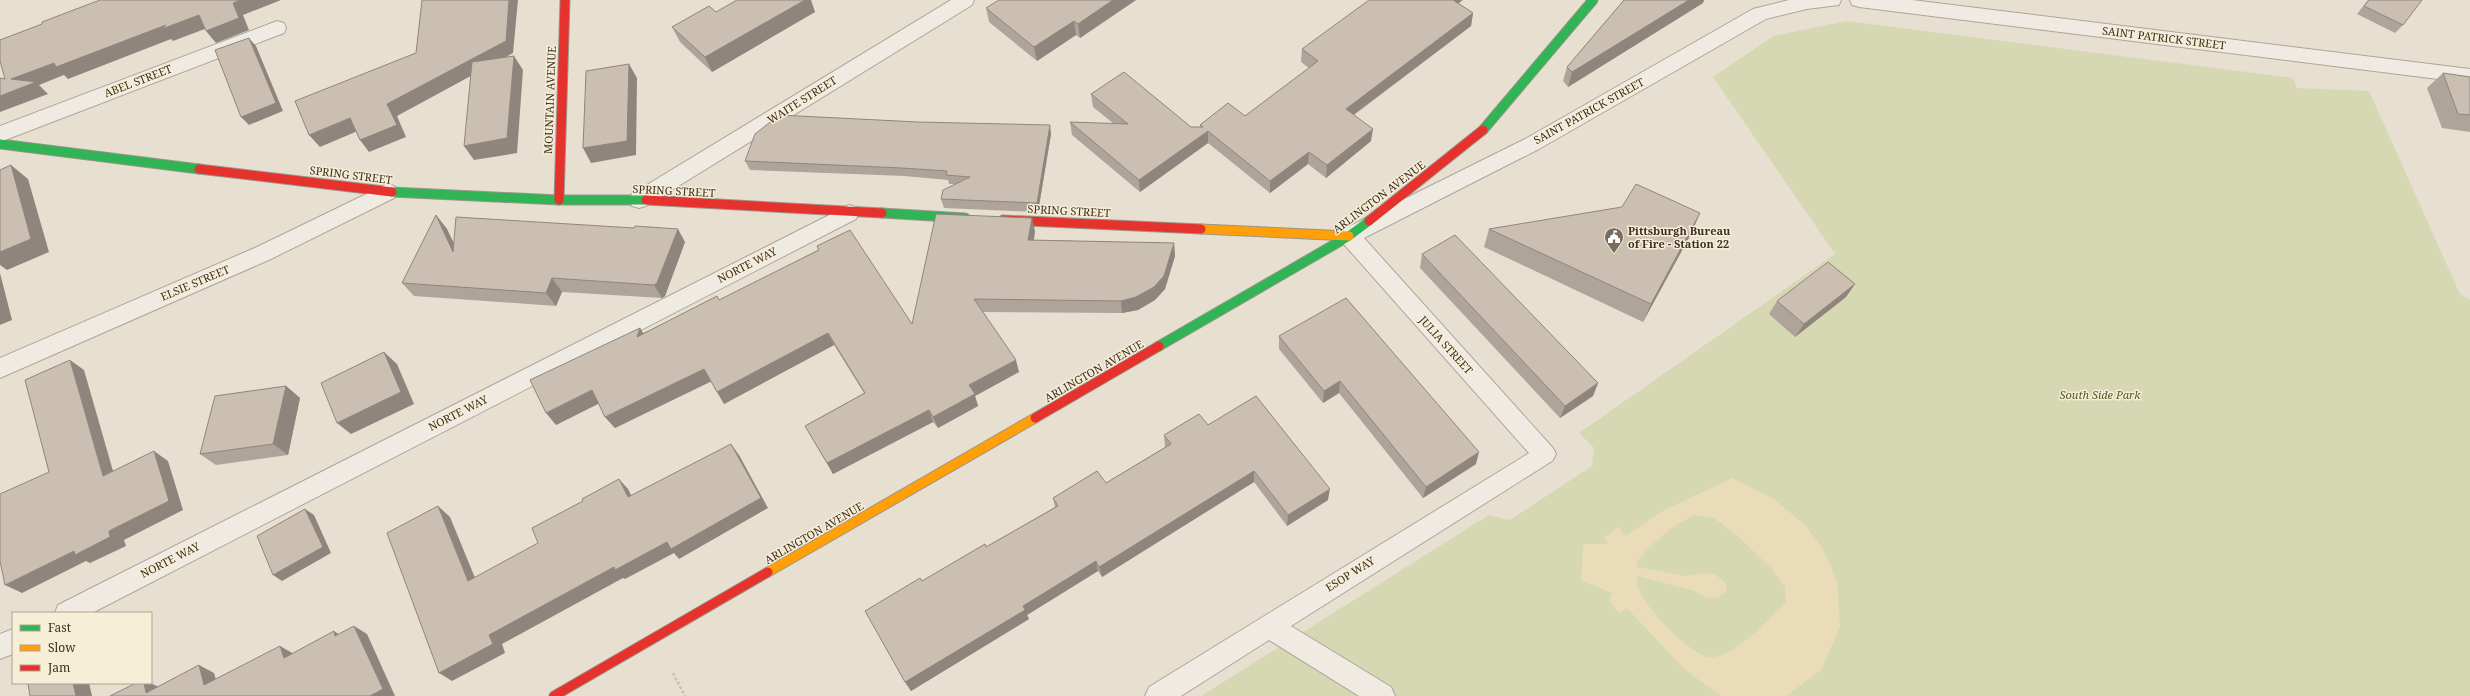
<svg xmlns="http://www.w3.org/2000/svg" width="2470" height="696" viewBox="0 0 2470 696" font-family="'Noto Serif',serif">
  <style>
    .green { fill: #d6d7b3 }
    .sand { fill: #eadcb9; fill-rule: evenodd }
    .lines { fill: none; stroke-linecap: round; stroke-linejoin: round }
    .lane-casing { stroke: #ada599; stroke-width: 2 }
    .street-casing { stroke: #ada599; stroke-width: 2 }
    .fast-casing { stroke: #9c958a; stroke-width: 11 }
    .slow-casing { stroke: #9c958a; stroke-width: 11 }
    .jam-casing { stroke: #9c958a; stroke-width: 11 }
    .path { stroke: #c8c2b9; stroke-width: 2.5; stroke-dasharray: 3 2; stroke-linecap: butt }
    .lane { fill: #efebe3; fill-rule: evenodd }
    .street { fill: #efebe3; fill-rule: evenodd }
    .fast { stroke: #30b455; stroke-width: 9 }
    .slow { stroke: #ff9f0a; stroke-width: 9 }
    .jam { stroke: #e5322d; stroke-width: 9 }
    .wall { fill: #afa499 }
    .shaded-wall { fill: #8e867d }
    .building { fill: #cbbfb2; stroke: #8e867d }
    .labels { text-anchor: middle; stroke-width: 3; stroke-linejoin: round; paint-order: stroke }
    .street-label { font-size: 11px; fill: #3d2e20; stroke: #f7eed8 }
    .poi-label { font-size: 11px; font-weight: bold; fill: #3d2e20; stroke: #f7eed8; text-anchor: start }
    .park-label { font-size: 11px; font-style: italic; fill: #4d5a26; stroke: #f7eed8 }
  </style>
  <rect width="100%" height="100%" fill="#e7e0d1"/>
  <!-- green -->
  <polygon class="green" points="1847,21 2293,78 2297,88 2369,91 2460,294 2470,300 2470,696 1201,696 1489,515 1510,520 1592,466 1594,448 1579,433 1835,254 1713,77 1773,36"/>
  <!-- sand -->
  <path class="sand" d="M1732,478L1775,500L1806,526L1823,549L1837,581L1840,627L1821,670L1786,696H1721L1684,669L1627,608L1619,613L1609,601L1612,593L1581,580L1583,544H1608L1604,538L1618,527L1626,536L1661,512ZM1696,515L1714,518L1737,535L1772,569L1785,587L1786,603C1767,621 1738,653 1714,657C1693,661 1631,596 1637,576L1695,591L1707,598H1718L1727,591L1725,583L1715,574L1704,573L1686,576L1637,567V561C1654,542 1672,524 1696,515Z"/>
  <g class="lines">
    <defs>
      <g id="lane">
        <polygon points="849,205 856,207 859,213 856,219 92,613 55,613 58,605"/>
        <polygon points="1544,444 1552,447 1556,454 1552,461 1291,626 1391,687 1395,696 1359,696 1269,640 1181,696 1145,696 1149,687"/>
        <polygon points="13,629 13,654 0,659 0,634"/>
      </g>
      <g id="street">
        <polygon points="951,0 974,0 972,5 646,206 639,208 632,206 629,200 632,194"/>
        <polygon points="1789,0 1841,0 1839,5 1807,9 1766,19 1539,149 1364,238 1552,447 1556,454 1552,461 1544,464 1536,461 1342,242 1339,236 1342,230 1525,139 1753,9"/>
        <polygon points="1850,0 1912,0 2470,69 2470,83 1859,7 1852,5"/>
        <polygon points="277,21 284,23 286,28 284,33 0,142 0,126"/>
        <polygon points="387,184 394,186 397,192 394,198 271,259 0,378 0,358 257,247"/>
      </g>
      <g id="fast">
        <polyline points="1483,130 1593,0"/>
        <polyline points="0,144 199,169"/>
        <polyline points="392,192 559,200 646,200"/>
        <polyline points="882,213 965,218"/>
        <polyline points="1159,346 1349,236 1369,221"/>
      </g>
      <g id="slow">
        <polyline points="1201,229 1349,236"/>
        <polyline points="768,572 1035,418"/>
      </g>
      <g id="jam">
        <polyline points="199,169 392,192"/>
        <polyline points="559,200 565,0"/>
        <polyline points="646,200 882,213"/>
        <polyline points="1003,220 1201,229"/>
        <polyline points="1369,221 1483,130"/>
        <polyline points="1035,418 1159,346"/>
        <polyline points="554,696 768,572"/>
      </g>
    </defs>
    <!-- lane casing -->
    <use href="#lane" class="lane-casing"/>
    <!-- street casing -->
    <use href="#street" class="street-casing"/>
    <!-- fast casing -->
    <use href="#fast" class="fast-casing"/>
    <!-- slow casing -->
    <use href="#slow" class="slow-casing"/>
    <!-- jam casing -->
    <use href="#jam" class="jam-casing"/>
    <!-- path -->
    <polyline class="path" points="673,673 685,696"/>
    <!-- lane -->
    <use href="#lane" class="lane"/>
    <!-- street -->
    <use href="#street" class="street"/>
    <!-- fast -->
    <use href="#fast" class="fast"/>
    <!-- slow -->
    <use href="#slow" class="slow"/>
    <!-- jam -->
    <use href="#jam" class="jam"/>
  </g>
  <!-- wall -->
  <g class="wall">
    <polygon points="1136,0 1080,38 1076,35 1037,61 989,22 986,8"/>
    <polygon points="1624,0 1704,0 1703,3 1568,87 1563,81 1567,67"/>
    <polygon points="2368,0 2422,0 2403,25 2395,33 2357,14"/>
    <polygon points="1458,3 1473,13 1471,26 1354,115 1371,141 1326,178 1308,164 1270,193 1208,143 1140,192 1072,135 1070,122 1114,124 1093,107 1091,94 1191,127 1200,127 1200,125 1245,116 1309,68 1301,62 1302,49"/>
    <polygon points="716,12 815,12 712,72 680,42 672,27"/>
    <polygon points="2443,73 2470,77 2470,132 2442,128 2427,88"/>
    <polygon points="1051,134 1038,212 944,208 941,199 954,184 949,184 948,180 904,176 750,170 745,161"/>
    <polygon points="436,215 447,229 454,243 685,242 665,296 662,298 562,292 556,306 414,296 402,283"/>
    <polygon points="1489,229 1692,232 1643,322 1484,247"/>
    <polygon points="1035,231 1034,240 1174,243 1175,256 1165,289 1155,300 1138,310 1122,313 983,312 1019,372 975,396 978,406 938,428 933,422 833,474 805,426 864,393 834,345 724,404 711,381 615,428 605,417 599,403 556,425 640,328 643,333 719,300 818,250 817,246 912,324"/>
    <polygon points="1422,254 1598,383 1593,396 1560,418 1420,268"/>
    <polygon points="1855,284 1846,297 1795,337 1769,314 1777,301"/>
    <polygon points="1279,336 1476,464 1423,498 1339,393 1323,403 1279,349"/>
    <polygon points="286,386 300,398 288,455 216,465 200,454"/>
    <polygon points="1208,425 1328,500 1287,526 1254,482 1102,577 1098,571 1027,615 1029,619 911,691 905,682 922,581 986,547 1055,507 1053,498 1106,483 1165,447 1164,435"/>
  </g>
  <!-- shaded-wall -->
  <g class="shaded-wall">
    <polygon points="240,0 281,0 243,15 249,30 216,43 206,31 233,3"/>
    <polygon points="509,0 518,0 513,53 397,116 406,137 369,152 360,140 387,104"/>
    <polygon points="805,0 811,0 815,12 712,72 705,57"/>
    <polygon points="1113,0 1136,0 1080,38 1078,24"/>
    <polygon points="1450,0 1463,0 1448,11"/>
    <polygon points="1689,0 1704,0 1703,3 1568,87 1572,72"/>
    <polygon points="1473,13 1471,26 1345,121 1346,109"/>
    <polygon points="199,15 210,27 173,41 171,39 68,79 64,75 39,85 48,94 0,112 0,96 11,79 54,63 166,25"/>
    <polygon points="1074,21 1076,35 1037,61 1034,47"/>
    <polygon points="249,38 256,46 283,111 249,125 241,117"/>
    <polygon points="514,56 523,70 517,153 474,160 464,146"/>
    <polygon points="629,64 637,78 636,155 591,163 583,148"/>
    <polygon points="350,118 360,130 320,147 309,135"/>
    <polygon points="1050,125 1051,134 1038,212 1037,203"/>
    <polygon points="1373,129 1371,141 1326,178 1327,165"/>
    <polygon points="1208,131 1208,143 1140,192 1139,180"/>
    <polygon points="1309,152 1308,164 1270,193 1270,181"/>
    <polygon points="11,165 28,179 49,252 7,270 0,265 0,252"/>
    <polygon points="1700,213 1692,232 1643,322 1651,304"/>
    <polygon points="436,215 447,229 464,266 453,252"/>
    <polygon points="1032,218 1035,231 1031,253 1028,240"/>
    <polygon points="678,229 685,242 665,296 662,298 654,285"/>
    <polygon points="1174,243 1175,256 1165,289 1155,300 1138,310 1122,313 1121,301"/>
    <polygon points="0,273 12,320 0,325"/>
    <polygon points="552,278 562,292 556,306 546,293"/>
    <polygon points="1855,284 1846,297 1795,337 1804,324"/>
    <polygon points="640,328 648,341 637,337"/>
    <polygon points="828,333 834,345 724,404 717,392"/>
    <polygon points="384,352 397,364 414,404 351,434 337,423"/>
    <polygon points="70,360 84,370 117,485 103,476"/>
    <polygon points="1016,360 1019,372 975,396 978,406 938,428 933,417 969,385"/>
    <polygon points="704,369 712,381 615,428 605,417"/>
    <polygon points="1340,381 1339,393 1323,403 1324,391"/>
    <polygon points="1598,383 1593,396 1560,418 1565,406"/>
    <polygon points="286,386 300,398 288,455 273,444"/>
    <polygon points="592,390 602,402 556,425 546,413"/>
    <polygon points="929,410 933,422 833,474 827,463"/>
    <polygon points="731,444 739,455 768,508 679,559 674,553 625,579 623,578 502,644 505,653 452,681 439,673 489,635"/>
    <polygon points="154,451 168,461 183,510 124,540 126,546 90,563 86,561 22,593 5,585 74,551 109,531"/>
    <polygon points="1479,452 1476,464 1423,498 1426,487"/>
    <polygon points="1254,471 1254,482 1102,577 1099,567"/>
    <polygon points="619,479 628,489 637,507 628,497"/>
    <polygon points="1330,489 1328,500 1287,526 1288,515"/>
    <polygon points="438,506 450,517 480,590 468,581"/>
    <polygon points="305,509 314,515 331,553 282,581 273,575"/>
    <polygon points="1096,561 1098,571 1027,615 1029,619 911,691 905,682 1023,606"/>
    <polygon points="354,626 367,634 395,696 370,696"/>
    <polygon points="334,631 347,640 335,636"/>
    <polygon points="280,646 294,654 284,658"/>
    <polygon points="199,665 214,673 220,693 204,685"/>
    <polygon points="73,683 89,683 92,696 76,696"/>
    <polygon points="144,683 150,683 159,687 146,693"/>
  </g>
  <!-- building -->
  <g class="building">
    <polygon points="100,0 240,0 233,3 239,18 206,31 199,15 162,29 166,25 56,67 54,63 11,79 36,82 0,96 0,78 5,79 0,61 0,40 42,24 42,22"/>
    <polygon points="422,0 509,0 506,41 387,104 397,125 360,140 350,118 309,135 295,101 416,53"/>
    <polygon points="737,0 805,0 705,57 672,27 709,6 716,12"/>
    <polygon points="999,0 1113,0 1078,24 1074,21 1034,47 986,8"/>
    <polygon points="1369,0 1453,0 1473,13 1346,109 1373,129 1327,165 1309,152 1270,181 1208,131 1139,180 1070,122 1128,124 1091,94 1124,72 1191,127 1203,127 1200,125 1228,103 1245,116 1318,61 1302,49"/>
    <polygon points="1624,0 1689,0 1572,72 1567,67"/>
    <polygon points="2369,0 2422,0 2403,25 2364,6"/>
    <polygon points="249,38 276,103 241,117 215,50"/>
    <polygon points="514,56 507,138 464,146 472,62"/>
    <polygon points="629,64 627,141 583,148 586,71"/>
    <polygon points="2443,73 2470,77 2470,115 2458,114"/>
    <polygon points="779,115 918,122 1050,125 1037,203 941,199 943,190 970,177 946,175 947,171 902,168 745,161 755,134"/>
    <polygon points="11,165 31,239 0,252 0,170"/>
    <polygon points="1636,184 1700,213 1651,304 1489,229 1622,207"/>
    <polygon points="936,214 1032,218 1028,240 1174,243 1164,276 1154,287 1136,297 1121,301 974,299 1016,360 969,385 975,394 933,417 929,410 827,463 805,426 865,393 828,333 717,392 704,369 605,417 592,390 546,413 530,380 640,328 637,337 717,296 719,300 819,250 817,246 850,230 912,324"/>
    <polygon points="436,215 453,252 456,217 634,228 635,226 678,229 657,283 654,285 552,278 546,293 402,283"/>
    <polygon points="1455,235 1598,383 1565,406 1422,254"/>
    <polygon points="1828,262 1855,284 1804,324 1777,301"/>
    <polygon points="1346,298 1479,452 1426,487 1340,381 1324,391 1279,336"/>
    <polygon points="384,352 401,392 337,423 321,383"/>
    <polygon points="70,360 103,476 154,451 169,501 109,531 110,537 75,555 74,551 5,585 0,561 0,494 49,472 25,380"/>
    <polygon points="286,386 273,444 200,454 215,396"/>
    <polygon points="1256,396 1330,489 1288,515 1254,471 1099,567 1096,561 1023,606 1025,610 905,682 865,611 920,578 922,581 985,544 986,547 1058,506 1053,498 1097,471 1106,483 1171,444 1164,435 1199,414 1208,425"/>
    <polygon points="731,444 761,498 671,549 667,542 615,570 614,567 489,635 493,644 439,673 387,533 438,506 468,581 538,543 532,528 583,501 582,499 619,479 628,497"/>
    <polygon points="305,509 323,547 273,575 257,536"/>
    <polygon points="354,626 383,689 370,696 110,696 136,683 144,683 146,693 199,665 204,685 280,646 284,658 334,631 335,636"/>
    <polygon points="30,683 73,683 76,696 30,696 28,684"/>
  </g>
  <!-- icons -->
  <defs>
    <symbol id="civic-pin" viewBox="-11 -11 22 30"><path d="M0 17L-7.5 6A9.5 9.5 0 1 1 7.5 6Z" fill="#786c5e" stroke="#f7eed8"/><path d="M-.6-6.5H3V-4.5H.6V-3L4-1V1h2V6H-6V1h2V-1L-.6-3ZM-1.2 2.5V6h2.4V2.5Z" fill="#fff"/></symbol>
  </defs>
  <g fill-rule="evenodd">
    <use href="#civic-pin" x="1603" y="226" width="22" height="30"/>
  </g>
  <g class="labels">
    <!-- street labels -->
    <g class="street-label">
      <text transform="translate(2164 38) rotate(7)" y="4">SAINT PATRICK STREET</text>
      <text transform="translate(138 81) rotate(-21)" y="4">ABEL STREET</text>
      <text transform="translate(550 100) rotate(-88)" y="4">MOUNTAIN AVENUE</text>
      <text transform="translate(802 100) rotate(-32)" y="4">WAITE STREET</text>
      <text transform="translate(1589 111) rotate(-29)" y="4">SAINT PATRICK STREET</text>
      <text transform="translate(351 175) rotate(7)" y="4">SPRING STREET</text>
      <text transform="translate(674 191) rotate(3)" y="4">SPRING STREET</text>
      <text transform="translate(1379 197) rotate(-37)" y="4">ARLINGTON AVENUE</text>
      <text transform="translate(1069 211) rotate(3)" y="4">SPRING STREET</text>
      <text transform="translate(747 265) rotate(-27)" y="4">NORTE WAY</text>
      <text transform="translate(195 283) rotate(-23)" y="4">ELSIE STREET</text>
      <text transform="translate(1446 345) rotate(48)" y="4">JULIA STREET</text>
      <text transform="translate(1094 371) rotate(-30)" y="4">ARLINGTON AVENUE</text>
      <text transform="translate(458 413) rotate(-27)" y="4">NORTE WAY</text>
      <text transform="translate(814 533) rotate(-30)" y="4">ARLINGTON AVENUE</text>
      <text transform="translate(170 560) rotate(-27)" y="4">NORTE WAY</text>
      <text transform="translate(1350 574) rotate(-32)" y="4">ESOP WAY</text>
    </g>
    <!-- poi labels -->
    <g class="poi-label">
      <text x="1628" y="235">Pittsburgh Bureau<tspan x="1628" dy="13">of Fire - Station 22</tspan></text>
    </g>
    <!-- park labels -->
    <g class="park-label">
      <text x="2100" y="399">South Side Park</text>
    </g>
  </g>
  <!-- legend -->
  <rect x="12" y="612" width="140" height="72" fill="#f7eed8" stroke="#ada18e"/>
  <rect x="20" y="625" width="20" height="6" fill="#30b455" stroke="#ada18e"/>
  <text x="48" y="632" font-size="12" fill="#3d2e20">Fast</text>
  <rect x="20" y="645" width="20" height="6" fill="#ff9f0a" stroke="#ada18e"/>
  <text x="48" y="652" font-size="12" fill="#3d2e20">Slow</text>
  <rect x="20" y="665" width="20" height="6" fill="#e5322d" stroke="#ada18e"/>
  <text x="48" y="672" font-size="12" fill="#3d2e20">Jam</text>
</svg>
